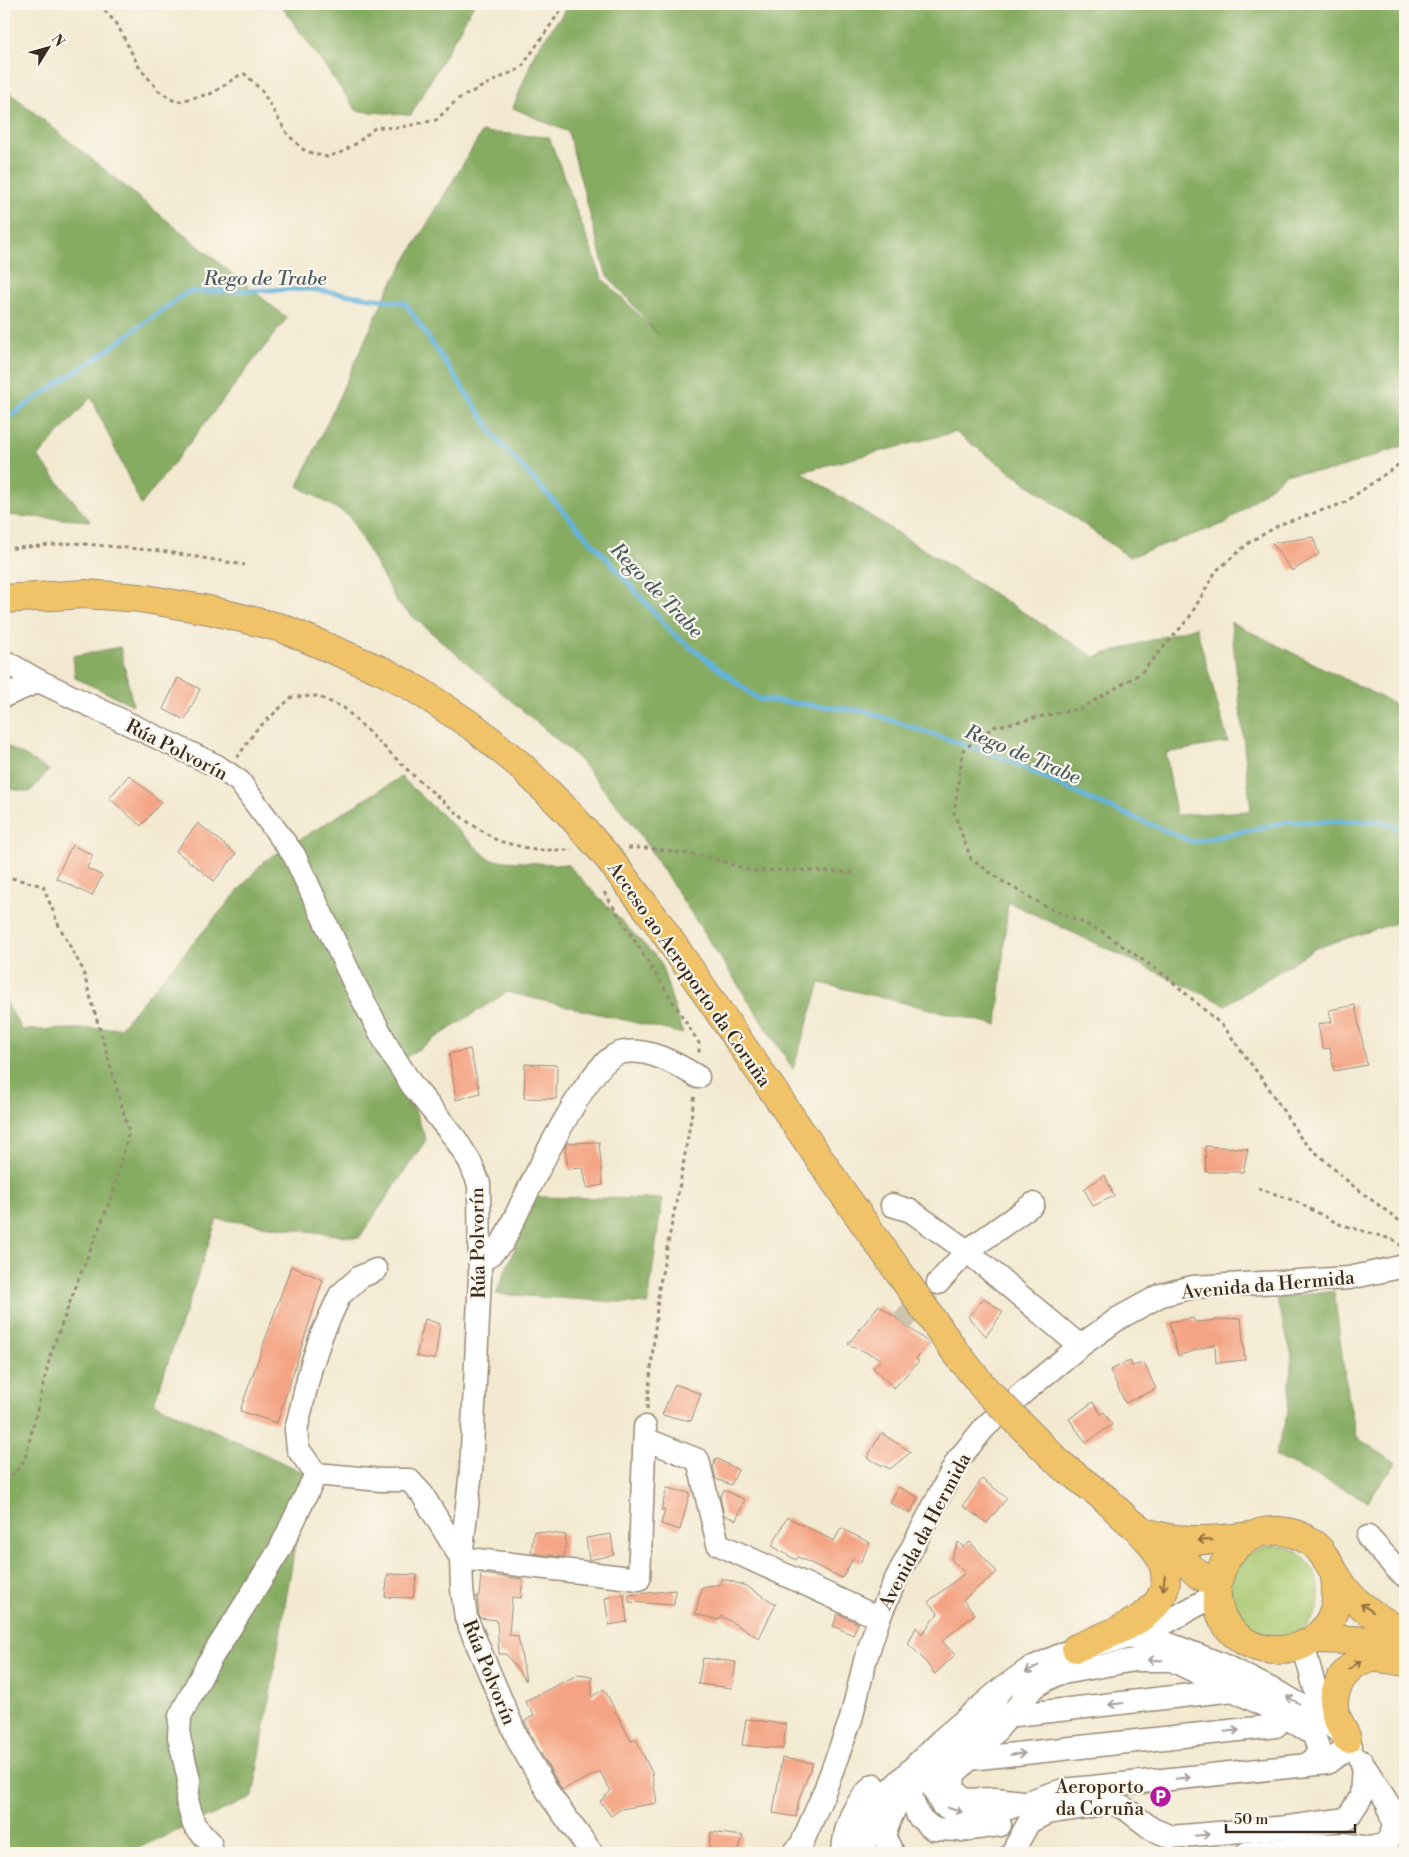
<svg xmlns="http://www.w3.org/2000/svg" width="1409" height="1857" viewBox="0 0 1409 1857" font-family="'Libre Bodoni',serif">
  <style>
    .green { fill: #a8c870; stroke: #727947 }
    .forest { fill: #86ac62; stroke: #606b40 }
    .lines { fill: none; stroke-linecap: round; stroke-linejoin: round }
    .stream { stroke: #62b2dc; stroke-width: 5 }
    .building { fill: #f4a484 }
    .minor-tunnel { stroke: #cec3ac; stroke-width: 22; stroke-dasharray: 22 11; stroke-linecap: butt }
    .minor-casing { stroke: #978a77; stroke-width: 25 }
    .highway-casing { stroke: #978a77; stroke-width: 30 }
    .path { stroke: #978a77; stroke-width: 3; stroke-dasharray: 4 4; stroke-linecap: butt }
    .minor { stroke: #fff; stroke-width: 22 }
    .highway { stroke: #f1c369; stroke-width: 28 }
    .highway-bridge-casing { stroke: #978a77; stroke-width: 30; stroke-linecap: butt }
    .highway-bridge { stroke: #f1c369; stroke-width: 28 }
    .oneway { stroke: #8d6f40 }
    .oneway2 { stroke: #a79f9a }
    .labels { text-anchor: middle; stroke-width: 4.5; stroke-linejoin: round; paint-order: stroke }
    .street-label { font-size: 19px; fill: #3b2a1e; stroke: #fbf7ec }
    .poi-label { font-size: 19px; fill: #3b2a1e; stroke: #fbf7ec; text-anchor: end }
    .water-label { font-size: 20px; font-style: italic; fill: #495a60; stroke: #fbf7ec }
  </style>
  <rect width="100%" height="100%" fill="#fbf7ec"/>
  <filter id="ink" filterUnits="userSpaceOnUse"><feTurbulence type="fractalNoise" baseFrequency=".02" numOctaves="2"/><feDisplacementMap in="SourceGraphic" scale="10" xChannelSelector="R" yChannelSelector="G"/><feConvolveMatrix kernelMatrix="1 2 1 2 8 2 1 2 1" color-interpolation-filters="sRGB"/></filter>
  <filter id="wash" filterUnits="userSpaceOnUse"><feTurbulence type="fractalNoise" baseFrequency=".0096" numOctaves="4" result="noise"/><feDisplacementMap in="SourceGraphic" scale="20" xChannelSelector="R" yChannelSelector="G"/><feGaussianBlur stdDeviation="1.12" result="paint"/><feColorMatrix in="noise" values="0 0 0 0 0 0 0 0 0 0 0 0 0 0 0 0 0 1.4 0 .05"/><feComposite in="paint" operator="in"/></filter>
  <g filter="url(#wash)">
    <rect width="100%" height="100%" fill="#f3e9d0"/>
    <!-- green -->
    <path class="green" d="M1270,1546C1280,1546 1289,1547 1297,1552C1325,1570 1328,1616 1297,1634C1289,1638 1275,1638 1266,1640L1230,1615C1230,1605 1227,1582 1229,1574C1233,1559 1257,1548 1270,1546Z"/>
    <!-- forest -->
    <g class="forest">
      <polygon points="280,4 474,4 411,115 357,111"/>
      <polygon points="570,4 1405,4 1405,445 1332,471 1287,473 1226,523 1129,557 955,432 801,472 1094,657 1196,627 1228,742 1166,753 1176,815 1251,811 1231,622 1405,709 1405,920 1316,948 1226,1005 1008,902 997,1025 820,983 793,1069 635,827 577,757 398,604 349,516 298,486 389,288 482,132 549,137 602,278 660,336 606,274 568,132 513,108 536,50"/>
      <polygon points="4,88 287,318 141,505 91,397 38,457 90,521 4,515"/>
      <polygon points="120,647 133,705 75,678 73,656"/>
      <polygon points="4,744 49,770 30,792 4,788"/>
      <polygon points="401,777 490,860 568,865 660,961 683,1034 507,992 397,1063 426,1140 359,1238 217,1219 154,1403 307,1474 253,1797 127,1853 4,1853 4,998 22,1030 120,1028 263,862"/>
      <polygon points="536,1197 662,1199 648,1304 496,1294"/>
      <polygon points="1334,1291 1346,1387 1357,1438 1396,1463 1368,1501 1275,1456 1288,1412 1292,1355 1276,1298"/>
    </g>
    <g class="lines">
      <!-- stream -->
      <polyline class="stream" points="4,420 106,351 187,292 309,289 405,303 500,443 610,562 672,633 758,699 864,711 1006,759 1089,799 1193,842 1288,822 1380,821 1405,831"/>
    </g>
    <g id="blocks">
      <!-- building -->
      <g class="building">
        <polygon points="1313,537 1319,554 1292,571 1272,543"/>
        <polygon points="178,678 200,689 185,720 163,709"/>
        <polygon points="129,775 161,802 141,826 109,798"/>
        <polygon points="198,823 236,854 214,881 176,851"/>
        <polygon points="72,845 93,855 87,868 102,876 92,896 56,878"/>
        <polygon points="1355,1005 1367,1065 1334,1071 1330,1048 1323,1049 1318,1024 1332,1022 1329,1010"/>
        <polygon points="470,1049 480,1093 456,1100 449,1054"/>
        <polygon points="525,1064 557,1065 556,1099 524,1098"/>
        <polygon points="599,1142 603,1185 587,1188 583,1168 568,1169 565,1147 567,1143"/>
        <polygon points="1205,1146 1248,1149 1243,1172 1206,1172"/>
        <polygon points="1105,1175 1114,1196 1093,1206 1084,1189"/>
        <polygon points="291,1266 323,1280 277,1423 240,1411"/>
        <polygon points="984,1298 1003,1312 986,1336 968,1317"/>
        <polygon points="879,1305 929,1343 916,1359 919,1361 894,1388 873,1368 881,1359 848,1344"/>
        <polygon points="1193,1318 1195,1322 1241,1318 1245,1360 1216,1363 1215,1344 1178,1356 1169,1322"/>
        <polygon points="425,1319 440,1324 435,1360 416,1356"/>
        <polygon points="1130,1361 1132,1366 1144,1363 1156,1389 1125,1403 1110,1370"/>
        <polygon points="675,1384 701,1394 691,1421 662,1415"/>
        <polygon points="1093,1402 1101,1414 1104,1412 1112,1425 1086,1443 1069,1419"/>
        <polygon points="881,1433 911,1452 890,1469 867,1458"/>
        <polygon points="716,1458 738,1470 731,1485 716,1479 713,1467"/>
        <polygon points="982,1479 1007,1498 987,1523 963,1506"/>
        <polygon points="898,1487 918,1497 910,1514 890,1503"/>
        <polygon points="667,1488 690,1493 680,1530 661,1524 665,1510 661,1510"/>
        <polygon points="724,1490 745,1500 736,1520 724,1515 720,1497"/>
        <polygon points="787,1517 834,1541 841,1528 870,1543 860,1563 853,1559 842,1578 798,1557 796,1560 772,1546"/>
        <polygon points="534,1531 566,1535 564,1557 531,1553"/>
        <polygon points="611,1534 614,1555 589,1560 586,1538"/>
        <polygon points="958,1542 963,1547 970,1542 997,1572 963,1600 975,1614 942,1641 955,1655 935,1674 920,1655 908,1644 916,1627 922,1634 938,1613 928,1602 965,1573 951,1559"/>
        <polygon points="388,1574 417,1575 413,1598 385,1597"/>
        <polygon points="481,1574 523,1579 521,1598 512,1597 509,1635 518,1636 526,1681 506,1654 499,1654 497,1620 480,1618 479,1614 477,1596 479,1596"/>
        <polygon points="721,1578 746,1586 776,1604 759,1638 721,1616 719,1620 695,1614 702,1587 721,1584"/>
        <polygon points="675,1590 674,1605 629,1602 629,1595"/>
        <polygon points="624,1595 627,1622 609,1625 605,1598"/>
        <polygon points="838,1614 858,1623 853,1635 833,1626"/>
        <polygon points="703,1658 736,1662 732,1688 698,1684"/>
        <polygon points="579,1674 592,1676 592,1697 604,1689 631,1741 636,1739 652,1773 657,1803 621,1809 611,1816 600,1801 611,1791 600,1772 562,1790 531,1736 525,1721 534,1715 525,1701"/>
        <polygon points="746,1719 786,1724 783,1749 742,1745"/>
        <polygon points="782,1758 813,1763 799,1799 796,1817 773,1813"/>
        <polygon points="711,1832 743,1836 738,1853 708,1853"/>
      </g>
    </g>
  </g>
  <g filter="url(#ink)">
    <use href="#blocks" fill-opacity="0" stroke="#978a77" stroke-width="1"/>
    <g class="lines">
      <!-- minor-tunnel -->
      <polyline class="minor-tunnel" points="902,1322 930,1291"/>
      <defs>
        <g id="minor">
          <polyline points="4,661 39,681 217,766 239,781 294,855 355,985 390,1051 412,1085 455,1138 470,1162 479,1184 480,1276 471,1471 461,1558 462,1589 466,1618 519,1742 551,1797 592,1853"/>
          <polyline points="4,696 39,681"/>
          <polyline points="892,1205 911,1211 967,1251 1080,1346"/>
          <path d="M480,1262L489,1256L503,1242C521,1206 585,1062 620,1053C646,1046 677,1064 698,1077"/>
          <polyline points="376,1270 360,1277 340,1295 322,1334 311,1367 296,1430 298,1449 316,1474 381,1480 409,1480 422,1494 461,1558 639,1579 645,1427"/>
          <polyline points="938,1283 967,1251 1033,1204"/>
          <polyline points="645,1439 698,1460 718,1544 879,1618"/>
          <polyline points="1368,1537 1397,1569 1405,1576"/>
          <polyline points="1134,1638 1156,1639 1221,1664 1285,1696 1321,1717 1346,1738"/>
          <polyline points="1303,1645 1318,1699 1334,1722"/>
          <polyline points="1000,1690 980,1726 938,1770 933,1788 942,1805 956,1812 974,1814 1006,1809 1063,1790 1308,1765 1319,1751 1314,1735 1278,1712 1172,1660 1134,1660 1057,1674 1034,1687 984,1745 954,1774 953,1788 963,1800 995,1799 1022,1802"/>
          <polyline points="1008,1716 1234,1690"/>
          <polyline points="969,1759 1276,1726 1281,1721 1278,1712"/>
          <polyline points="1361,1761 1405,1830"/>
          <polyline points="920,1762 911,1795 918,1816 933,1829 962,1830 1000,1825"/>
          <polyline points="1308,1765 1327,1763 1351,1746"/>
          <polyline points="212,1853 210,1842 194,1825 187,1800 189,1780 179,1737 180,1716 208,1663 280,1549 316,1474"/>
          <polyline points="794,1853 802,1843 823,1795 851,1719 865,1661 879,1618 894,1583 957,1461 985,1427 1025,1391 1080,1346 1119,1318 1161,1295 1193,1287 1349,1278 1405,1266"/>
          <path d="M843,1853C844,1826 854,1803 874,1785"/>
          <polyline points="867,1853 864,1846 871,1809 941,1740 1000,1690 1029,1669 1076,1648 1119,1640 1151,1631 1217,1594"/>
          <path d="M893,1853L884,1837C891,1814 897,1800 914,1784"/>
          <polyline points="1012,1853 1029,1822 1047,1813 1111,1803 1126,1809 1152,1829 1171,1837 1288,1827 1347,1819 1361,1797 1363,1765"/>
          <polyline points="1247,1853 1324,1845 1345,1844 1371,1848 1386,1844 1394,1828 1389,1808"/>
        </g>
        <g id="highway">
          <polyline points="4,599 85,594 140,598 209,610 282,628 385,672"/>
          <path d="M1107,1500C1116,1509 1125,1519 1135,1526C1166,1546 1218,1540 1252,1536"/>
          <polyline points="1158,1536 1199,1575 1217,1584"/>
          <path d="M1335,1576C1336,1588 1338,1599 1334,1610C1322,1649 1276,1660 1244,1641C1189,1608 1225,1519 1287,1532C1330,1541 1328,1575 1355,1600C1367,1611 1390,1626 1405,1633"/>
          <polyline points="1314,1639 1383,1641 1401,1647"/>
          <path d="M1076,1648C1110,1633 1180,1614 1163,1564C1158,1549 1145,1537 1136,1526"/>
          <path d="M1347,1739C1343,1729 1335,1717 1334,1707C1333,1688 1345,1667 1363,1660C1375,1655 1393,1660 1405,1662"/>
        </g>
      </defs>
      <!-- minor casing -->
      <use href="#minor" class="minor-casing"/>
      <!-- highway casing -->
      <use href="#highway" class="highway-casing"/>
      <!-- path -->
      <g class="path">
        <polyline points="100,4 105,11 117,24 139,67 159,91 176,102 213,93 238,76 245,74 262,91 288,135 305,151 327,157 342,152 357,143 376,127 397,128 436,120 458,99 487,84 521,68 565,4"/>
        <polyline points="1405,460 1344,503 1281,524 1250,542 1216,571 1189,618 1141,673 1082,708 993,727 963,750 954,813 971,859 1005,883 1045,906 1101,931 1167,977 1224,1027 1268,1087 1302,1140 1352,1185 1405,1225"/>
        <polyline points="4,549 74,543 161,551 245,565"/>
        <polyline points="237,758 256,730 292,697 317,696 344,708 416,778 465,820 498,841 535,850 572,850"/>
        <polyline points="628,848 649,848 710,857 752,871 801,870 856,873"/>
        <polyline points="4,876 43,886 59,926 82,968 129,1131 112,1196 79,1278 51,1353 25,1459 14,1474 4,1479"/>
        <polyline points="604,892 699,1043 699,1056"/>
        <polyline points="1258,1188 1295,1201 1339,1224 1394,1240 1403,1247"/>
        <polyline points="647,1409 659,1288 681,1178 695,1094"/>
      </g>
      <!-- minor -->
      <use href="#minor" class="minor"/>
      <!-- highway -->
      <use href="#highway" class="highway"/>
      <defs>
        <polyline id="highway-bridge" points="385,672 419,691 475,728 520,765 567,811 606,855 656,920 845,1196 954,1350 985,1389 1060,1464 1107,1500"/>
      </defs>
      <!-- highway-bridge casing -->
      <use href="#highway-bridge" class="highway-bridge-casing"/>
      <!-- highway-bridge -->
      <use href="#highway-bridge" class="highway-bridge"/>
    </g>
    <!-- one-way arrows -->
    <defs><path id="oneway-shaft" d="M-6 0H5M1.5-3L5.5 0L1.5 3" fill="none" stroke-width="1.6" stroke-linecap="round" stroke-linejoin="round" transform="scale(1.25)"/></defs>
    <g class="oneway">
      <use href="#oneway-shaft" transform="translate(1205 1540) rotate(-179)"/>
      <use href="#oneway-shaft" transform="translate(1164 1583) rotate(97)"/>
      <use href="#oneway-shaft" transform="translate(1367 1608) rotate(-146)"/>
      <use href="#oneway-shaft" transform="translate(1355 1665) rotate(-35)"/>
    </g>
    <g class="oneway2">
      <use href="#oneway-shaft" transform="translate(1155 1660) rotate(-179)"/>
      <use href="#oneway-shaft" transform="translate(1032 1669) rotate(152)"/>
      <use href="#oneway-shaft" transform="translate(1293 1700) rotate(-150)"/>
      <use href="#oneway-shaft" transform="translate(1116 1704) rotate(173)"/>
      <use href="#oneway-shaft" transform="translate(1232 1731) rotate(-6)"/>
      <use href="#oneway-shaft" transform="translate(1018 1754) rotate(-6)"/>
      <use href="#oneway-shaft" transform="translate(1183 1778) rotate(-6)"/>
      <use href="#oneway-shaft" transform="translate(955 1810) rotate(18)"/>
      <use href="#oneway-shaft" transform="translate(1202 1835) rotate(-5)"/>
    </g>
  </g>
  <!-- icons -->
  <defs>
    <symbol id="parking-disc" viewBox="-11 -11 22 22"><circle r="9.5" fill="#b5179e" stroke="#fbf7ec"/><path d="M-3.5-5.5H1a3.5 3.5 0 0 1 0 7H-1V5.5H-3.5ZM-1-3.4V-.6H.8a1.4 1.4 0 0 0 0-2.8Z" fill="#fff"/></symbol>
  </defs>
  <g fill-rule="evenodd">
    <use href="#parking-disc" x="1148" y="1784" width="25" height="25"/>
  </g>
  <g class="labels">
    <!-- street labels -->
    <g class="street-label">
      <text transform="translate(177 749) rotate(27)" y="7">Rúa Polvorín</text>
      <text transform="translate(690 974) rotate(55)" y="7">Acceso ao Aeroporto da Coruña</text>
      <text transform="translate(477 1243) rotate(-91)" y="7">Rúa Polvorín</text>
      <text transform="translate(1268 1284) rotate(-5)" y="7">Avenida da Hermida</text>
      <text transform="translate(924 1531) rotate(-62)" y="7">Avenida da Hermida</text>
      <text transform="translate(490 1672) rotate(68)" y="7">Rúa Polvorín</text>
    </g>
    <!-- poi labels -->
    <g class="poi-label">
      <text x="1144" y="1793">Aeroporto<tspan x="1144" dy="22">da Coruña</tspan></text>
    </g>
    <!-- water labels -->
    <g class="water-label">
      <text x="265" y="285">Rego de Trabe</text>
      <text transform="translate(657 590) rotate(46)" y="7">Rego de Trabe</text>
      <text transform="translate(1023 754) rotate(23)" y="7">Rego de Trabe</text>
    </g>
  </g>
  <!-- margin -->
  <rect width="1409" height="1857" fill="none" stroke="#fbf7ec" stroke-width="20"/>
  <!-- north arrow -->
  <g transform="translate(48 48) rotate(53)" stroke="#fbf7ec" stroke-width="4" paint-order="stroke">
  <path d="M0-4L9 19L0 12L-9 19Z" fill="#3b2a1e"/>
  <text y="-8" font-size="14" font-weight="bold" text-anchor="middle" fill="#3b2a1e">N</text>
  </g>
  <!-- scale -->
  <path d="M1226 1824v8h129v-8" fill="none" stroke="#3b2a1e" stroke-width="2.5"/>
  <text x="1234" y="1824" font-size="15" fill="#3b2a1e" stroke="#fbf7ec" stroke-width="4" paint-order="stroke">50 m</text>
</svg>
